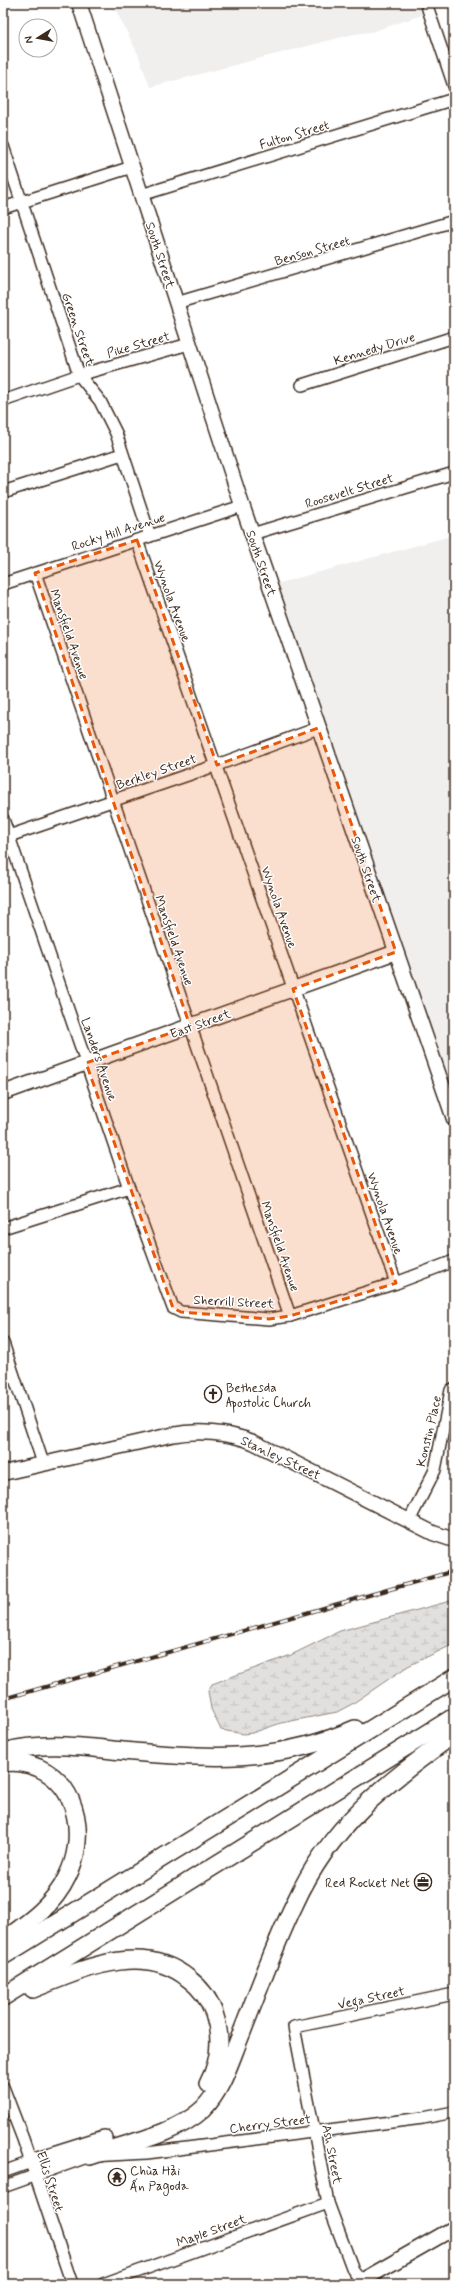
<svg xmlns="http://www.w3.org/2000/svg" width="457" height="2287" viewBox="0 0 457 2287" font-family="Mynerve,sans-serif">
  <style>
    .built { fill: #f1efee }
    .wetland { fill: url(#wetland-marsh); stroke: #8e857e }
    .lines { fill: none; stroke-linecap: round; stroke-linejoin: round }
    .minor-casing { stroke: #3b2a1e; stroke-width: 14 }
    .major-casing { stroke: #3b2a1e; stroke-width: 17 }
    .highway-casing { stroke: #3b2a1e; stroke-width: 20 }
    .minor { stroke: #fff; stroke-width: 11 }
    .major { stroke: #fff; stroke-width: 14 }
    .highway { stroke: #fff; stroke-width: 17 }
    .rail-casing { stroke: #3b2a1e; stroke-width: 4 }
    .rail { stroke: #fff; stroke-width: 2.5; stroke-dasharray: 8; stroke-linecap: butt }
    .marked { fill: #e8590c; fill-opacity: 0.2; stroke: #e8590c; stroke-width: 3; stroke-dasharray: 8 5; stroke-linejoin: round }
    .labels { text-anchor: middle; stroke-width: 3; stroke-linejoin: round; paint-order: stroke }
    .street-label { font-size: 13px; fill: #3b2a1e; stroke: #fff }
    .poi-label { font-size: 13px; fill: #3b2a1e; stroke: #fff; text-anchor: start }
  </style>
  <defs>
    <pattern id="wetland-marsh" width="20" height="14" patternUnits="userSpaceOnUse"><rect width="20" height="14" fill="#e2e0de"/><path d="M1 5h8M5 5V1M11 12h8M15 12V8" fill="none" stroke="#c3c0be"/></pattern>
  </defs>
  <rect width="100%" height="100%" fill="#fff"/>
  <filter id="ink" filterUnits="userSpaceOnUse"><feTurbulence type="fractalNoise" baseFrequency=".025" numOctaves="2"/><feDisplacementMap in="SourceGraphic" scale="8" xChannelSelector="R" yChannelSelector="G"/><feConvolveMatrix kernelMatrix="1 2 1 2 8 2 1 2 1" color-interpolation-filters="sRGB"/></filter>
  <g filter="url(#ink)">
    <!-- built -->
    <g class="built">
      <polygon points="112,3 443,3 420,9 422,15 371,32 354,34 150,87 138,54"/>
      <polygon points="454,535 454,1096 276,584"/>
    </g>
    <!-- wetland -->
    <polygon class="wetland" points="454,1600 454,1644 408,1666 352,1704 337,1712 281,1723 252,1733 244,1734 221,1730 211,1709 208,1691 212,1684 291,1655 340,1631"/>
    <g class="lines">
      <defs>
        <g id="minor">
          <polyline points="426,3 454,86"/>
          <polyline points="3,146 79,375 100,401 116,433 150,536"/>
          <polyline points="141,195 454,99"/>
          <polyline points="3,208 132,167"/>
          <polyline points="176,303 454,221"/>
          <polyline points="302,385 454,337"/>
          <polyline points="3,401 79,375 189,344"/>
          <polyline points="3,492 122,454"/>
          <polyline points="252,534 454,473"/>
          <polyline points="137,540 396,1283"/>
          <polyline points="35,573 290,1316"/>
          <polyline points="3,584 242,506"/>
          <polyline points="3,819 129,1188 173,1308 181,1312 269,1319 290,1316 396,1283 454,1261"/>
          <polyline points="3,838 217,765 318,728"/>
          <polyline points="3,1228 129,1188"/>
          <polyline points="3,1343 43,1463"/>
          <polyline points="409,1521 435,1470 451,1390"/>
          <polyline points="3,2087 23,2139 72,2284"/>
          <polyline points="3,2172 31,2162"/>
          <polyline points="3,2187 90,2156 147,2153 423,2118 454,2112"/>
          <polyline points="103,2284 328,2203"/>
          <polyline points="364,2284 353,2270 328,2203 294,2027 454,1994"/>
        </g>
        <g id="major">
          <polyline points="79,3 239,496 454,1119"/>
          <polyline points="3,1093 396,952"/>
          <path d="M3,1473L171,1435C197,1430 228,1432 253,1442L433,1533L454,1540"/>
          <polyline points="356,2284 454,2228"/>
        </g>
        <g id="highway">
          <path d="M3,1752C43,1741 83,1747 123,1751C206,1759 278,1763 355,1729"/>
          <path d="M3,1763C15,1761 27,1763 39,1768C80,1787 86,1840 67,1877C54,1905 28,1923 3,1941"/>
          <polyline points="3,1956 454,1678"/>
          <path d="M33,1989C81,1970 143,1940 189,1979C201,1988 209,1999 214,2013C222,2037 220,2062 208,2084"/>
          <polyline points="3,1997 454,1717"/>
          <path d="M90,2156C125,2144 175,2135 203,2109C222,2090 230,2061 240,2037C258,1992 274,1946 295,1903C331,1824 386,1784 454,1734"/>
          <polyline points="31,2162 104,2139"/>
        </g>
      </defs>
      <!-- minor casing -->
      <use href="#minor" class="minor-casing"/>
      <!-- major casing -->
      <use href="#major" class="major-casing"/>
      <!-- highway casing -->
      <use href="#highway" class="highway-casing"/>
      <!-- minor -->
      <use href="#minor" class="minor"/>
      <!-- major -->
      <use href="#major" class="major"/>
      <!-- highway -->
      <use href="#highway" class="highway"/>
      <defs>
        <polyline id="rail" points="3,1699 454,1571"/>
      </defs>
      <!-- rail casing -->
      <use href="#rail" class="rail-casing"/>
      <!-- rail -->
      <use href="#rail" class="rail"/>
    </g>
  </g>
  <!-- marked area -->
  <path class="marked" d="M137,540L217,765L318,728L396,952L293,989L396,1283L290,1316L269,1319L181,1312L173,1308L86,1063L190,1026L35,573Z"/>
  <!-- icons -->
  <defs>
    <symbol id="church-ring" viewBox="-11 -11 22 22"><circle r="9.5" fill="#fff" stroke="#3b2a1e" stroke-width="1.5"/><path d="M-1.2-6h2.4v3.5h3.3v2.4h-3.3V6h-2.4V-.1h-3.3v-2.4h3.3Z" fill="#3b2a1e"/></symbol>
    <symbol id="office-ring" viewBox="-11 -11 22 22"><circle r="9.5" fill="#fff" stroke="#3b2a1e" stroke-width="1.5"/><path d="M-6-3h4V-5.5h4V-3h4V5H-6ZM-1-4.5V-3h2v-1.5ZM-6 0V1H6V0Z" fill="#3b2a1e"/></symbol>
    <symbol id="temple-ring" viewBox="-11 -11 22 22"><circle r="9.5" fill="#fff" stroke="#3b2a1e" stroke-width="1.5"/><path d="M0-6L5-2H3V0L6.5 2.5H4V6H1.5V3h-3V6H-4V2.5H-6.5L-3 0V-2H-5Z" fill="#3b2a1e"/></symbol>
  </defs>
  <g fill-rule="evenodd">
    <use href="#church-ring" x="203" y="1384" width="20" height="20"/>
    <use href="#office-ring" x="413" y="1872" width="20" height="20"/>
    <use href="#temple-ring" x="107" y="2167" width="20" height="20"/>
  </g>
  <g class="labels">
    <!-- street labels -->
    <g class="street-label">
      <text transform="translate(294 134) rotate(-17)" y="5">Fulton Street</text>
      <text transform="translate(312 250) rotate(-16)" y="5">Benson Street</text>
      <text transform="translate(161 255) rotate(72)" y="5">South Street</text>
      <text transform="translate(79 329) rotate(71)" y="5">Green Street</text>
      <text transform="translate(138 344) rotate(-16)" y="5">Pike Street</text>
      <text transform="translate(374 348) rotate(-17)" y="5">Kennedy Drive</text>
      <text transform="translate(349 490) rotate(-17)" y="5">Roosevelt Street</text>
      <text transform="translate(118 531) rotate(-18)" y="5">Rocky Hill Avenue</text>
      <text transform="translate(262 563) rotate(71)" y="5">South Street</text>
      <text transform="translate(173 601) rotate(70)" y="5">Wynola Avenue</text>
      <text transform="translate(70 634) rotate(71)" y="5">Mansfield Avenue</text>
      <text transform="translate(156 771) rotate(-19)" y="5">Berkley Street</text>
      <text transform="translate(367 869) rotate(71)" y="5">South Street</text>
      <text transform="translate(280 907) rotate(71)" y="5">Wynola Avenue</text>
      <text transform="translate(175 940) rotate(71)" y="5">Mansfield Avenue</text>
      <text transform="translate(200 1023) rotate(-20)" y="5">East Street</text>
      <text transform="translate(100 1059) rotate(71)" y="5">Landers Avenue</text>
      <text transform="translate(386 1213) rotate(71)" y="5">Wynola Avenue</text>
      <text transform="translate(281 1246) rotate(71)" y="5">Mansfield Avenue</text>
      <text transform="translate(234 1301) rotate(3)" y="5">Sherrill Street</text>
      <text transform="translate(428 1431) rotate(-77)" y="5">Konstin Place</text>
      <text transform="translate(281 1457) rotate(25)" y="5">Stanley Street</text>
      <text transform="translate(371 1997) rotate(-12)" y="5">Vega Street</text>
      <text transform="translate(270 2123) rotate(-7)" y="5">Cherry Street</text>
      <text transform="translate(333 2154) rotate(79)" y="5">Ash Street</text>
      <text transform="translate(51 2181) rotate(72)" y="5">Ellis Street</text>
      <text transform="translate(211 2230) rotate(-20)" y="5">Maple Street</text>
    </g>
    <!-- poi labels -->
    <g class="poi-label">
      <text x="226" y="1392">Bethesda<tspan x="226" dy="15">Apostolic Church</tspan></text>
      <text x="410" y="1887" text-anchor="end">Red Rocket Net</text>
      <text x="130" y="2175">Chùa Hải<tspan x="130" dy="15">Ấn Pagoda</tspan></text>
    </g>
  </g>
  <!-- margin -->
  <rect width="457" height="2287" fill="none" stroke="#fff" stroke-width="16"/>
  <rect x="8" y="8" width="441" height="2271" fill="none" stroke="#3b2a1e" stroke-width="1.5" filter="url(#ink)"/>
  <!-- north arrow -->
  <g transform="translate(38 38) rotate(259)"><circle r="19" fill="#ffffff" stroke="#b1aaa5"/>
  <path d="M0-3L7 15L0 10L-7 15Z" fill="#3b2a1e"/>
  <text y="-6" font-size="11" font-weight="bold" text-anchor="middle" fill="#3b2a1e">N</text>
  </g>
</svg>
